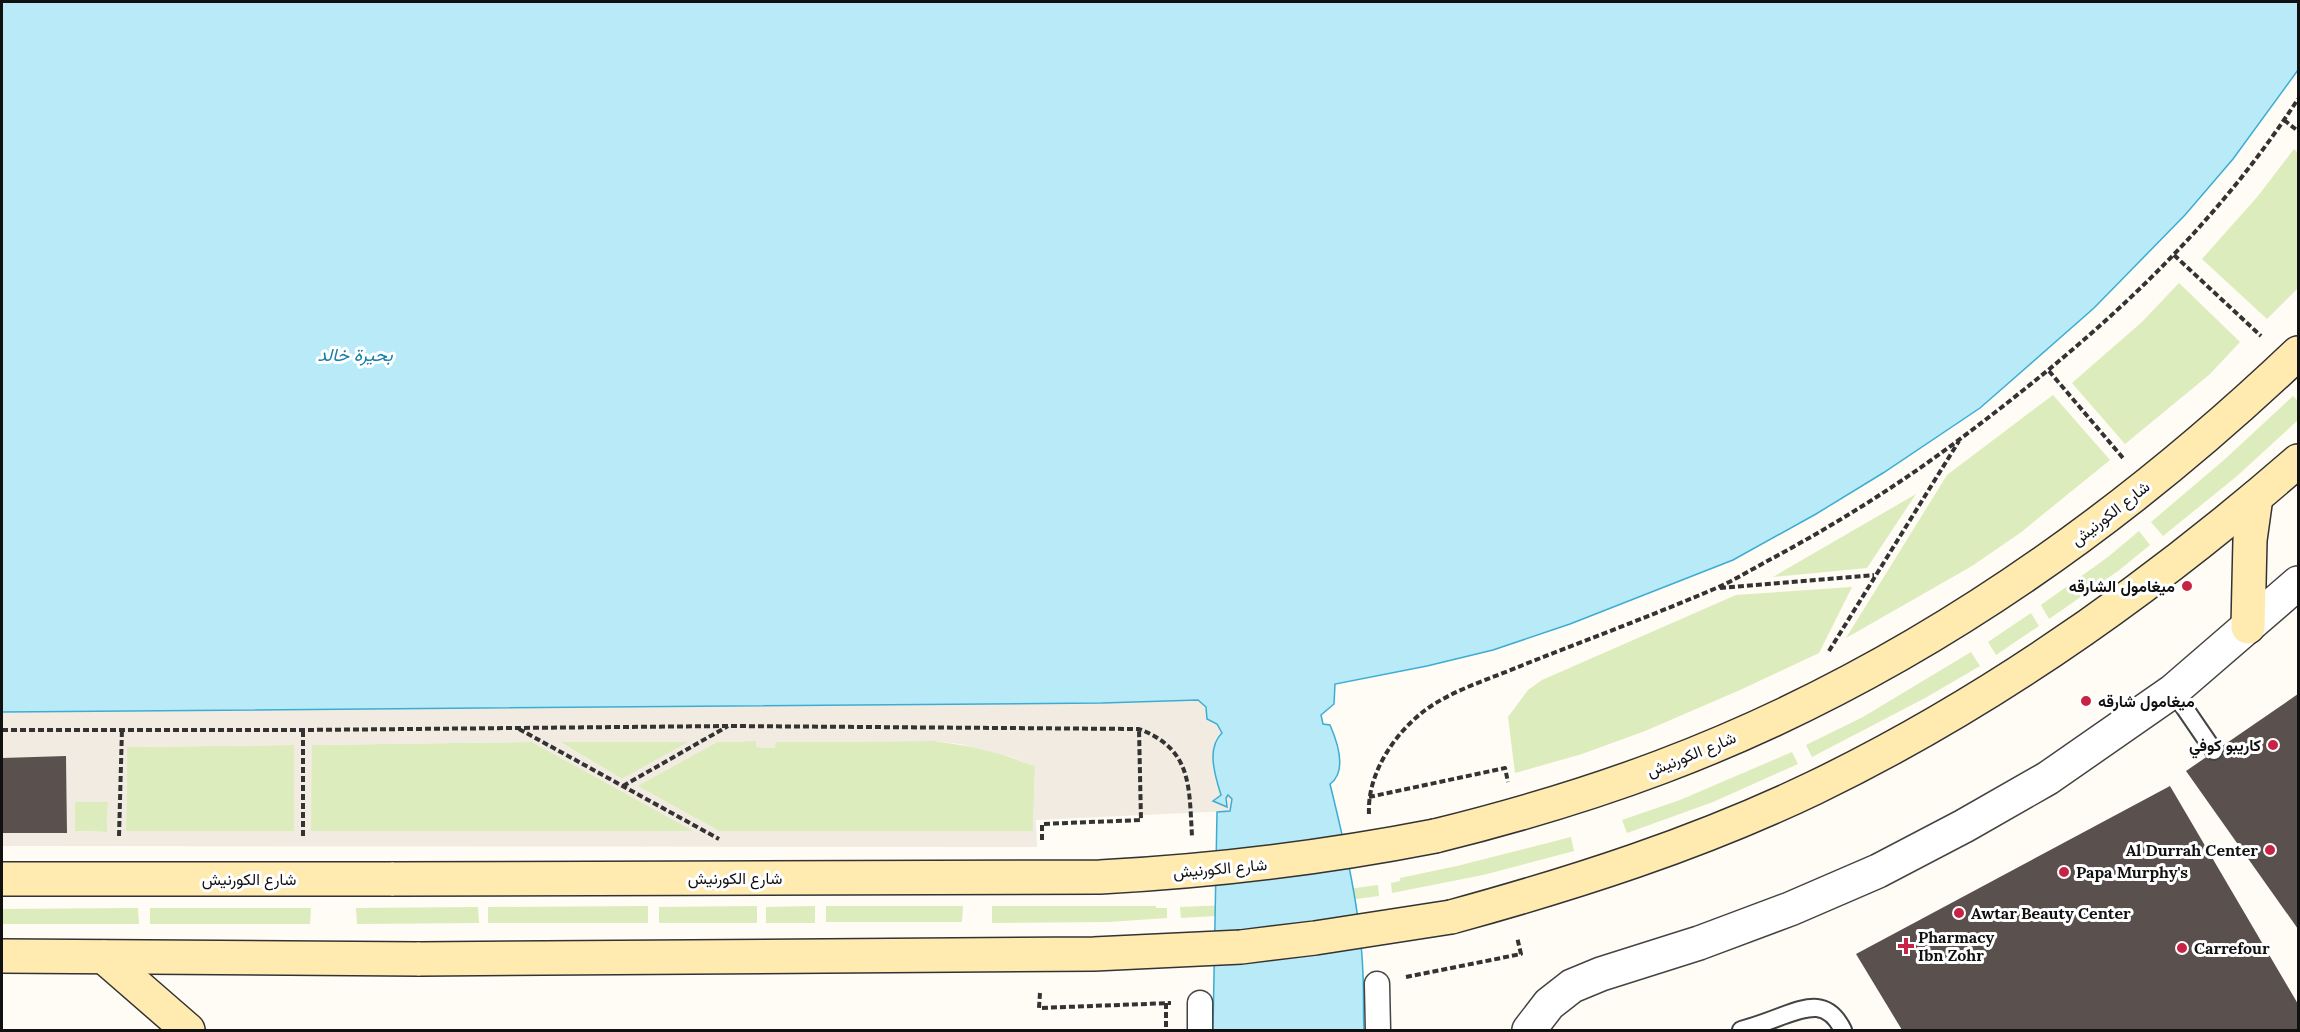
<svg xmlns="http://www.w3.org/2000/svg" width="2300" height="1032" viewBox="0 0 2300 1032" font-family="Lora,Vazirmatn,serif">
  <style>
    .green { fill: #dcecbc }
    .plaza { fill: #f1ebe2; fill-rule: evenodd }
    .water { fill: #b8eaf8; stroke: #3cadd2; stroke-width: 1.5 }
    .building { fill: #5a504d }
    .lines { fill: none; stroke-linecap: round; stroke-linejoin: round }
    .service-casing { stroke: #444; stroke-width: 20 }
    .pedestrian-casing { stroke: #444; stroke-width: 27 }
    .minor-casing { stroke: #444; stroke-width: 36 }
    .secondary-casing { stroke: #333; stroke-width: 36 }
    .path { stroke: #333; stroke-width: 4; stroke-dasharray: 6 3; stroke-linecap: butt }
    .service { stroke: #fff; stroke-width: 16 }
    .pedestrian { stroke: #fff; stroke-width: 24 }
    .minor { stroke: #fff; stroke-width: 33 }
    .secondary { stroke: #ffeab0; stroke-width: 33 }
    .secondary-bridge-casing { stroke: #333; stroke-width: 36; stroke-linecap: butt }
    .secondary-bridge { stroke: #ffeab0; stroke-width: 33 }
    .poi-dot { fill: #c72344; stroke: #fff; stroke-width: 2 }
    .labels { text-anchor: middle; stroke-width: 6; stroke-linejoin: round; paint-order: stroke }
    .street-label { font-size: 16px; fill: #111; stroke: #fff }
    .poi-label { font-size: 16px; font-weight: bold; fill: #111; stroke: #fff; text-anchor: start }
    .water-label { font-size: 18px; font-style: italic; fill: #147fa9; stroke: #fff }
  </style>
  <rect width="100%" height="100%" fill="#fffbf5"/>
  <!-- green -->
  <g class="green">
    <polygon points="2294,149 2298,153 2298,288 2267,319 2202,259 2258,196"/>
    <polygon points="2179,283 2240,342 2210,374 2125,444 2072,383 2142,322"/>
    <polygon points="2053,395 2110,460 2020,533 1972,566 1846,638 1947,475"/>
    <polygon points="2293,396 2298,401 2298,420 2237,476 2163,536 2151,522 2224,460"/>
    <polygon points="1916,494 1867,568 1773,577"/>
    <polygon points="2139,531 2150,545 2118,571 2049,619 2041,605 2108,557"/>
    <polygon points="1852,587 1819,653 1740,690 1645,731 1582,754 1515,773 1508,717 1528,690 1542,680 1736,595"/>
    <polygon points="2031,613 2039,626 1996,655 1988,642"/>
    <polygon points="1971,652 1980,666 1925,698 1812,757 1806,745 1863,717"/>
    <polygon points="756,741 756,747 775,748 775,742 934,741 986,749 1035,766 1033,831 719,831 637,786 717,742"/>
    <polygon points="532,742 695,831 311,832 311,745"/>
    <polygon points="560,742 689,742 622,779"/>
    <polygon points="294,745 294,831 126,832 127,747"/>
    <polygon points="1792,752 1798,764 1713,802 1627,833 1622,820 1680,800"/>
    <polygon points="75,802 108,802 107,832 75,831"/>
    <polygon points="1571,837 1574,851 1483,875 1392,893 1391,883 1400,881 1400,878 1457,866"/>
    <polygon points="1378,885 1379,896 1231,915 1181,918 1180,907 1230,905"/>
    <polygon points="648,906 648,923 488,923 488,907"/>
    <polygon points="757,906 757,923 659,923 659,907"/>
    <polygon points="815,906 815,923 766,923 766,907"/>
    <polygon points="826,906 963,906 962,922 826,922"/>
    <polygon points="992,906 1156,906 1156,908 1167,908 1167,918 1109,922 992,923"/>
    <polygon points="478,907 479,923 357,924 356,908"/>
    <polygon points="138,908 139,924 2,924 2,909"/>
    <polygon points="150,908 311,908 310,924 150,924"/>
  </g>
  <!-- plaza -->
  <path class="plaza" d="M1198,699L1206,707L1207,719L1217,724L1222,733L1217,737L1214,744L1213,758L1215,774L1221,795L1214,800L1227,806L1226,798L1228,794L1232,799L1230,811L1036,820L1037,847L2,846V833L67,832L66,757L2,758V712L1102,703ZM756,741V747L775,748L776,742L934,741L960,744L1011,757L1035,766L1033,831H719L638,786L717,742ZM532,742L693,831H311L312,745ZM688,742L622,779L561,743V742ZM294,745V831H126L127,747ZM75,802H108L107,832L75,831Z"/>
  <!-- water -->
  <path class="water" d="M2,2H2298V70L2233,159L2185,215L2094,308L1980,408L1883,473L1816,514L1733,560L1570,624L1493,650L1427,666L1335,684L1334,704L1321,715L1323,724L1330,725C1337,741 1348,771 1330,784C1345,845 1361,912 1363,975C1364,994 1363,1012 1364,1030H1213L1217,812L1230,811L1232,799L1228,795L1226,798L1227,807L1213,801L1221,795C1215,776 1206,748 1222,733L1217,724L1207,719L1206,707L1198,700L1102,703L2,712Z"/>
  <!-- building -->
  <g class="building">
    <polygon points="2298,694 2298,929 2186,771"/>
    <polygon points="66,756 67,833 2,833 2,758"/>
    <polygon points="2170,786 2298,1004 2298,1030 1902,1030 1856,954"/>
  </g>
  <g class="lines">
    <defs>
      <g id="service">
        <polyline points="2173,691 2214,751"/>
        <path d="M1741,1030C1755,1026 1769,1021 1782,1016C1809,1006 1828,1000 1843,1030"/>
      </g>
      <g id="pedestrian">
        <polyline points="1377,984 1378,1030"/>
        <polyline points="1200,1030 1200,1003"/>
      </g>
      <polyline id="minor" points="1529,1030 1549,1004 1572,986 1601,974 1699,943 1790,909 1878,871 1964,826 2048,778 2173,691 2298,583"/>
      <g id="secondary">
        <polyline points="2248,627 2250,540 2256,497"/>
        <path d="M1435,836C1512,817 1587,795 1661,767C1900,677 2114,528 2298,353"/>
        <polyline points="2,879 394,879"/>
        <path d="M1451,917C1575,883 1697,844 1814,788C1990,703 2152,588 2298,461"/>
        <polyline points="2,956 420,959"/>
        <polyline points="104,957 188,1030"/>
      </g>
    </defs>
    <!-- service casing -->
    <use href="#service" class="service-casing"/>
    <!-- pedestrian casing -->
    <use href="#pedestrian" class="pedestrian-casing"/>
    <!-- minor casing -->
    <use href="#minor" class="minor-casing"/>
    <!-- secondary casing -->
    <use href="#secondary" class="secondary-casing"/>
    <!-- path -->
    <g class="path">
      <polyline points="2284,120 2298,131"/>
      <polyline points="2174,255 2261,336"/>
      <polyline points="2049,371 2123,458"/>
      <polyline points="1720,588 1874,575"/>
      <polyline points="1829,651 1959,441"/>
      <polyline points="519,729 719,839"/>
      <path d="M2,730H303L729,726L1139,729C1192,749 1189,786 1192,836"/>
      <polyline points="623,786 728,726"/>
      <polyline points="1369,797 1505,768 1508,782"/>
      <path d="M1369,814C1367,775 1393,735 1424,711C1452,690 1490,679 1523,665C1586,640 1651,616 1714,589C1735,580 1754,568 1773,558C1834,525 1892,489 1948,448C2084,347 2205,242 2298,99"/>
      <polyline points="119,836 122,729"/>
      <polyline points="303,836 303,730"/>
      <polyline points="1042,840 1042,824 1141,820 1139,729"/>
      <polyline points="1406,977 1521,954 1517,937"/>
      <polyline points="1040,993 1039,1008 1171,1003"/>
      <polyline points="1166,1003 1166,1030"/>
    </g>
    <!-- service -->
    <use href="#service" class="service"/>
    <!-- pedestrian -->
    <use href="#pedestrian" class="pedestrian"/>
    <!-- minor -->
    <use href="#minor" class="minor"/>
    <!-- secondary -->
    <use href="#secondary" class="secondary"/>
    <defs>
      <g id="secondary-bridge">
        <path d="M394,879L1100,877C1215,871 1322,858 1435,836"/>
        <polyline points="420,959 1094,954 1241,947 1315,938 1451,917"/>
      </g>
    </defs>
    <!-- secondary-bridge casing -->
    <use href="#secondary-bridge" class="secondary-bridge-casing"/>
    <!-- secondary-bridge -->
    <use href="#secondary-bridge" class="secondary-bridge"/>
  </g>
  <!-- markers -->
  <g class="poi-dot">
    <circle cx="2187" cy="586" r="6"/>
    <circle cx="2086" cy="701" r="6"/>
    <circle cx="2273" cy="745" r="6"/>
    <circle cx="2270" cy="850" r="6"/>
    <circle cx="2064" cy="872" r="6"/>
    <circle cx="1959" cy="913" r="6"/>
    <path d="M1903 937h6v6h6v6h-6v6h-6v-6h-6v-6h6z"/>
    <circle cx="2182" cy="948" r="6"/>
  </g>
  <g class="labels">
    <!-- street labels -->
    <g class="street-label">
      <text transform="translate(2110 513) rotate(-38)" y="6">شارع الكورنيش</text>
      <text transform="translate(1691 754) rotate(-22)" y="6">شارع الكورنيش</text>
      <text transform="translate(1220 868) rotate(-5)" y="6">شارع الكورنيش</text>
      <text x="735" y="884">شارع الكورنيش</text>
      <text x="249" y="885">شارع الكورنيش</text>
    </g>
    <!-- poi labels -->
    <g class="poi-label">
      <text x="2175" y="592" text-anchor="end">ميغامول الشارقه</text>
      <text x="2098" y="707">ميغامول شارقه</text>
      <text x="2261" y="751" text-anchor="end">كاريبو كوفي</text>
      <text x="2258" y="856" text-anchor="end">Al Durrah Center</text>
      <text x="2076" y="878">Papa Murphy's</text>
      <text x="1971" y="919">Awtar Beauty Center</text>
      <text x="1918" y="943">Pharmacy<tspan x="1918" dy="18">Ibn Zohr</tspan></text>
      <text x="2194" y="954">Carrefour</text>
    </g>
    <!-- water labels -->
    <g class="water-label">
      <text x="355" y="361">بحيرة خالد</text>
    </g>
  </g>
  <!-- border -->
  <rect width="2300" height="1032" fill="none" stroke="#111111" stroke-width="6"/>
</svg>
